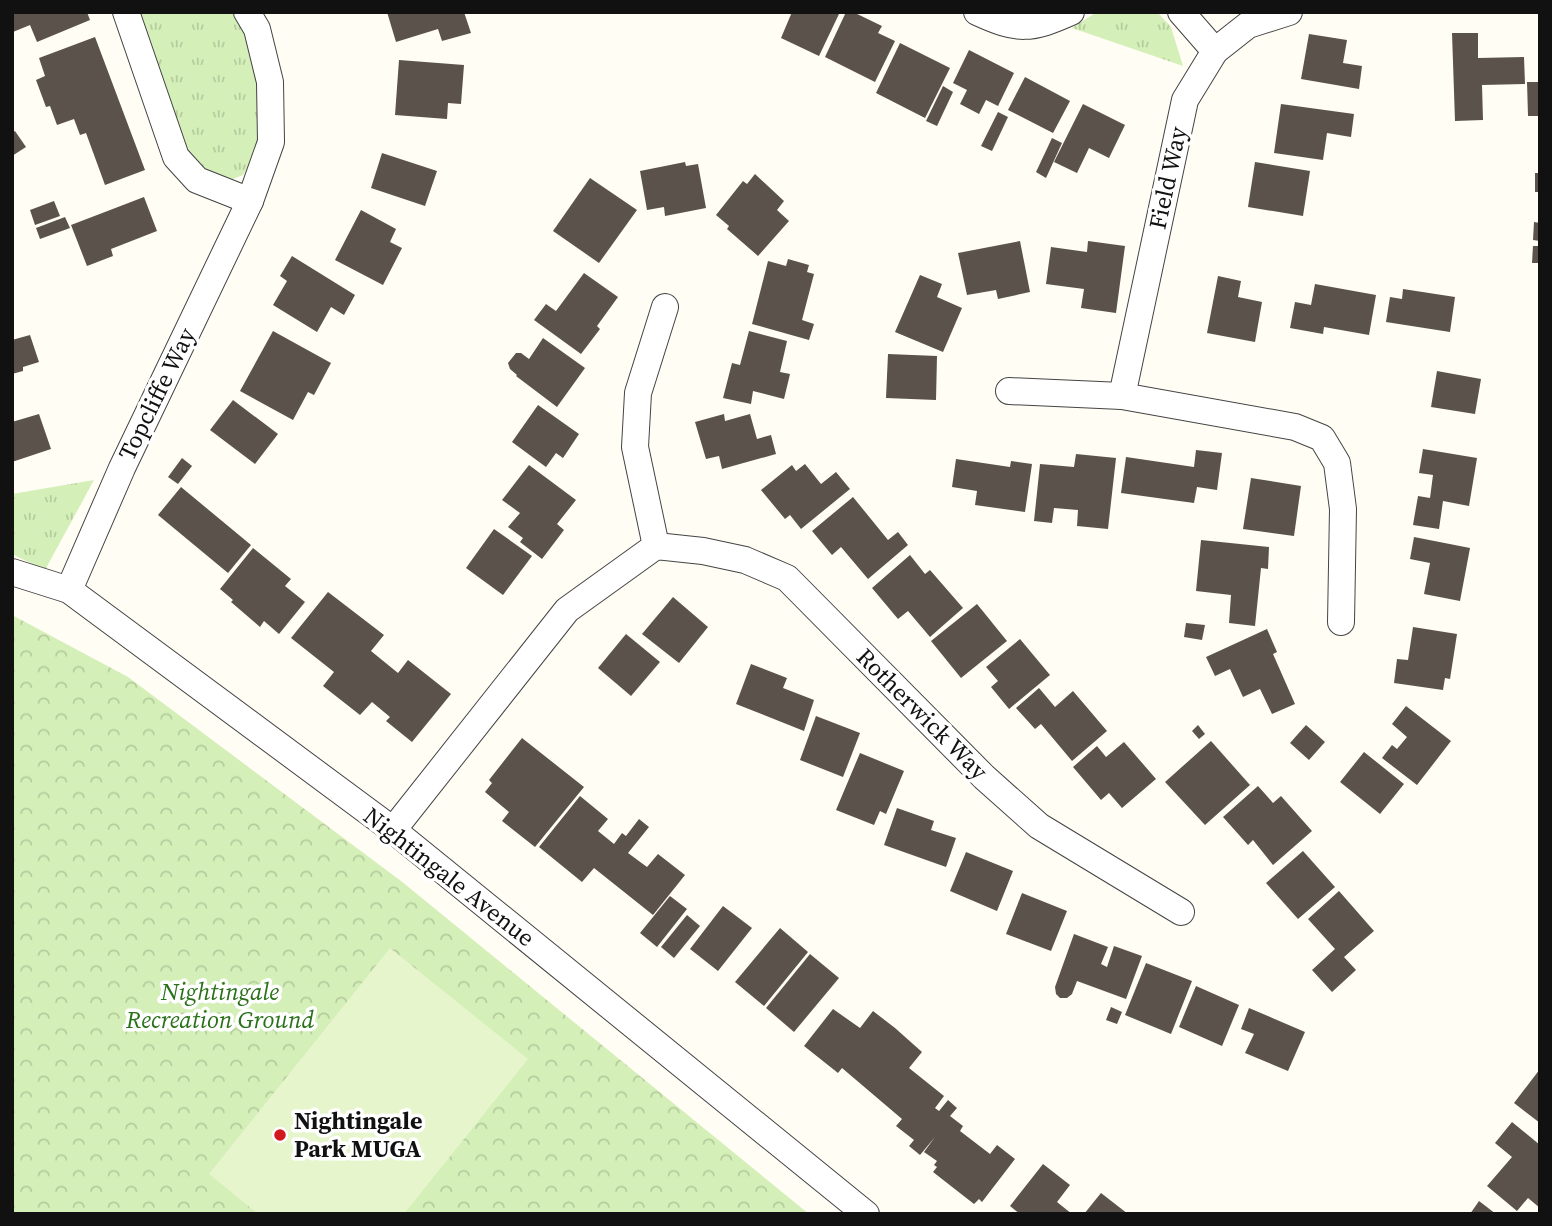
<svg xmlns="http://www.w3.org/2000/svg" width="1552" height="1226" viewBox="0 0 1552 1226" font-family="'Source Serif 4',serif">
  <style>
    .grass { fill: url(#grass-tufts) }
    .park { fill: url(#park-crowns) }
    .pitch { fill: #e6f5cb }
    .building { fill: #5b524c }
    .lines { fill: none; stroke-linecap: round; stroke-linejoin: round }
    .street-casing { stroke: #444; stroke-width: 28 }
    .street { stroke: #fff; stroke-width: 26 }
    .poi-dot { fill: #d2181e; stroke: #fff; stroke-width: 2.5 }
    .labels { text-anchor: middle; stroke-width: 7; stroke-linejoin: round; paint-order: stroke }
    .street-label { font-size: 24px; fill: #111; stroke: #fff }
    .park-label { font-size: 24px; font-style: italic; fill: #297118; stroke: #fff }
    .poi-label { font-size: 24px; font-weight: bold; fill: #111; stroke: #fff; text-anchor: start }
  </style>
  <defs>
    <pattern id="grass-tufts" width="24" height="20" patternUnits="userSpaceOnUse" patternTransform="scale(1.75)"><rect width="24" height="20" fill="#d4efb8"/><path d="M3 7l-1-3M5 7V3M7 7l1-3M15 17l-1-3M17 17v-4M19 17l1-3" fill="none" stroke="#b5cc9d"/></pattern>
    <pattern id="park-crowns" width="20" height="18" patternUnits="userSpaceOnUse" patternTransform="scale(1.75)"><rect width="20" height="18" fill="#d4efb8"/><path d="M2 6a3 3 0 1 1 6 0M12 15a3 3 0 1 1 6 0" fill="none" stroke="#b5cc9d"/></pattern>
  </defs>
  <rect width="100%" height="100%" fill="#fffdf4"/>
  <!-- grass -->
  <g class="grass">
    <polygon points="139,12 241,12 262,85 263,142 243,175 233,179 200,170 183,151"/>
    <polygon points="1097,12 1158,13 1171,27 1183,66 1072,28"/>
    <polygon points="94,480 45,570 12,554 12,494"/>
  </g>
  <!-- park -->
  <polygon class="park" points="12,615 128,677 401,881 809,1214 12,1214"/>
  <!-- pitch -->
  <polygon class="pitch" points="390,948 528,1059 404,1214 258,1214 209,1174"/>
  <!-- building -->
  <g class="building">
    <polygon points="12,12 87,12 90,20 37,42 30,25 13,32"/>
    <polygon points="387,12 464,12 471,33 442,41 438,29 396,42"/>
    <polygon points="792,12 839,14 819,56 781,38"/>
    <polygon points="846,12 853,12 882,26 878,33 895,41 875,82 825,57"/>
    <polygon points="1452,33 1478,33 1478,58 1524,57 1525,84 1482,85 1483,120 1455,121"/>
    <polygon points="1309,34 1347,40 1343,63 1362,66 1359,89 1301,79"/>
    <polygon points="95,37 145,170 105,185 86,133 80,135 74,119 57,125 50,106 46,107 36,80 45,76 39,58"/>
    <polygon points="900,43 950,68 925,118 876,93"/>
    <polygon points="969,50 1014,73 998,106 986,100 979,114 960,104 967,90 953,83"/>
    <polygon points="399,60 464,65 461,104 448,103 447,119 395,115"/>
    <polygon points="1025,77 1070,101 1053,133 1008,110"/>
    <polygon points="1527,82 1540,82 1540,116 1528,116"/>
    <polygon points="943,86 953,92 937,126 926,121"/>
    <polygon points="1083,104 1125,125 1109,158 1089,148 1077,173 1054,162"/>
    <polygon points="1281,104 1354,114 1351,137 1327,133 1323,160 1274,153"/>
    <polygon points="998,112 1008,117 992,151 981,146"/>
    <polygon points="15,131 26,147 12,156 12,133"/>
    <polygon points="1052,138 1062,143 1046,178 1036,172"/>
    <polygon points="382,153 437,171 425,206 371,188"/>
    <polygon points="685,162 686,166 698,164 706,208 665,216 664,207 647,210 640,171"/>
    <polygon points="1255,162 1310,171 1303,216 1248,207"/>
    <rect x="1535" y="173" width="5" height="19"/>
    <polygon points="755,174 784,201 777,210 789,221 758,256 727,229 729,226 716,215 743,181 747,184"/>
    <polygon points="590,178 637,210 599,263 553,231"/>
    <polygon points="144,197 157,231 111,249 113,256 87,266 71,225"/>
    <polygon points="54,201 60,216 35,225 30,210"/>
    <polygon points="361,210 396,229 390,242 402,248 383,285 335,260"/>
    <polygon points="65,217 70,228 40,239 36,228"/>
    <polygon points="1534,222 1540,223 1540,241 1533,240"/>
    <polygon points="1020,241 1030,292 998,299 996,290 967,295 958,253"/>
    <polygon points="1088,241 1125,246 1116,313 1081,308 1084,289 1046,284 1051,247 1087,252"/>
    <polygon points="1533,246 1540,246 1540,263 1532,263"/>
    <polygon points="292,256 355,295 344,315 331,307 317,332 273,305 287,281 280,276"/>
    <polygon points="788,259 809,265 807,272 814,274 802,320 814,324 809,340 752,324 768,261 786,266"/>
    <polygon points="584,273 618,297 597,326 600,329 581,354 534,320 546,304 556,311"/>
    <polygon points="920,275 942,284 937,297 962,308 943,352 895,332"/>
    <polygon points="1218,276 1241,281 1238,297 1262,302 1255,342 1207,333"/>
    <polygon points="1315,284 1376,295 1369,335 1324,327 1323,334 1290,328 1295,302 1311,305"/>
    <polygon points="1403,289 1455,297 1450,332 1386,322 1390,297 1402,299"/>
    <polygon points="273,331 331,363 314,395 308,392 293,420 240,391"/>
    <polygon points="749,331 787,341 780,372 790,374 784,399 753,391 751,404 723,398 732,363 740,365"/>
    <polygon points="30,335 39,362 23,367 23,371 12,374 12,340"/>
    <polygon points="543,338 585,368 557,407 516,376 517,375 510,369 508,363 516,353 521,353 529,359"/>
    <polygon points="888,354 937,356 936,400 886,398"/>
    <polygon points="1437,371 1481,379 1475,414 1431,407"/>
    <polygon points="233,400 278,434 255,464 210,430"/>
    <polygon points="538,405 579,434 563,458 556,453 546,467 512,442"/>
    <polygon points="39,414 51,449 12,462 12,422"/>
    <polygon points="724,414 725,421 750,414 757,439 771,435 776,454 722,469 719,456 706,459 695,422"/>
    <polygon points="1423,449 1477,458 1469,506 1443,501 1439,529 1413,525 1418,496 1430,498 1433,475 1419,473"/>
    <polygon points="1196,450 1222,453 1217,490 1197,487 1194,503 1121,493 1126,457 1194,467"/>
    <polygon points="1076,454 1116,458 1108,529 1077,526 1078,510 1054,508 1052,523 1034,521 1040,464 1074,467"/>
    <polygon points="182,458 192,466 178,484 168,477"/>
    <polygon points="956,459 1010,467 1011,461 1032,464 1025,512 975,505 977,491 952,487"/>
    <polygon points="805,464 821,484 836,472 850,489 801,529 790,515 785,519 761,490 792,465 796,471"/>
    <polygon points="529,465 576,500 557,524 564,530 542,559 520,542 523,538 508,527 520,513 502,500"/>
    <polygon points="1251,478 1301,486 1294,536 1243,529"/>
    <polygon points="181,487 251,545 228,573 158,515"/>
    <polygon points="853,497 888,540 898,532 908,545 868,579 841,547 832,555 812,531"/>
    <polygon points="494,529 532,556 503,595 466,568"/>
    <polygon points="1414,537 1470,548 1460,601 1424,594 1430,563 1410,559"/>
    <polygon points="1201,540 1269,547 1268,569 1261,568 1255,626 1229,623 1231,595 1196,591"/>
    <polygon points="253,548 291,579 285,586 305,602 279,634 264,621 260,627 231,602 233,600 220,589"/>
    <polygon points="910,555 925,574 930,570 963,608 930,637 908,611 898,619 872,588"/>
    <polygon points="328,592 384,635 371,651 398,673 408,660 451,694 412,742 386,721 390,717 372,702 360,715 323,686 334,672 291,638"/>
    <polygon points="673,597 708,627 679,663 642,634"/>
    <polygon points="977,604 1007,641 961,678 931,641"/>
    <polygon points="1186,623 1205,625 1202,640 1184,637"/>
    <polygon points="1413,627 1457,634 1450,679 1445,678 1443,690 1394,683 1397,659 1408,660"/>
    <polygon points="1267,629 1277,652 1273,654 1295,704 1272,714 1260,689 1243,697 1230,669 1215,676 1206,657"/>
    <polygon points="626,634 660,662 631,696 598,668"/>
    <polygon points="1020,639 1050,675 1009,709 991,687 998,681 986,667"/>
    <polygon points="751,664 787,678 783,688 814,700 804,731 736,704"/>
    <polygon points="1039,688 1055,707 1073,691 1107,731 1072,761 1041,724 1035,729 1016,708"/>
    <polygon points="1406,706 1451,741 1417,785 1382,758 1392,745 1397,749 1407,737 1392,724"/>
    <polygon points="816,716 860,733 843,777 800,760"/>
    <polygon points="1198,725 1205,734 1199,739 1192,731"/>
    <polygon points="1306,725 1325,742 1309,760 1290,743"/>
    <polygon points="522,738 584,787 535,847 502,821 509,812 485,792 492,783 489,780"/>
    <polygon points="1211,741 1250,785 1205,825 1165,782"/>
    <polygon points="1124,742 1156,779 1122,808 1109,793 1101,800 1073,767 1097,746 1106,757"/>
    <polygon points="1364,752 1404,784 1380,814 1340,782"/>
    <polygon points="860,753 904,771 886,814 880,811 874,825 836,810"/>
    <polygon points="1258,786 1273,803 1281,796 1312,831 1273,865 1253,840 1248,845 1223,817"/>
    <polygon points="580,796 608,819 598,831 614,844 622,833 626,836 639,819 649,827 628,853 647,867 658,854 685,875 653,915 594,868 582,882 539,847"/>
    <polygon points="897,808 934,821 931,830 956,838 946,867 884,845"/>
    <polygon points="1303,851 1335,887 1298,919 1266,883"/>
    <polygon points="966,852 1013,871 997,911 950,891"/>
    <polygon points="1339,891 1374,931 1344,957 1356,970 1332,992 1312,970 1335,949 1308,919"/>
    <polygon points="1022,893 1067,911 1051,951 1006,934"/>
    <polygon points="670,896 687,909 657,947 640,933"/>
    <polygon points="723,906 752,928 718,971 690,949"/>
    <polygon points="687,915 700,926 674,958 661,947"/>
    <polygon points="780,928 808,952 764,1006 735,982"/>
    <polygon points="1074,934 1108,947 1101,964 1107,967 1114,946 1142,956 1126,999 1077,981 1072,994 1067,998 1060,998 1056,994 1055,987"/>
    <polygon points="810,954 839,978 794,1032 766,1008"/>
    <polygon points="1146,963 1192,981 1171,1034 1125,1015"/>
    <polygon points="1196,986 1239,1005 1222,1046 1179,1027"/>
    <polygon points="1111,1007 1122,1012 1117,1024 1106,1020"/>
    <polygon points="1249,1008 1305,1032 1288,1071 1245,1053 1254,1034 1241,1029"/>
    <polygon points="833,1009 860,1028 873,1011 895,1028 922,1052 909,1068 944,1096 935,1108 939,1111 948,1100 957,1108 950,1116 963,1126 960,1131 990,1154 997,1145 1015,1159 982,1202 979,1199 974,1204 933,1172 937,1167 934,1165 937,1161 924,1152 935,1137 920,1155 909,1146 914,1140 896,1126 902,1119 842,1068 838,1073 804,1046"/>
    <polygon points="1540,1069 1540,1123 1514,1103"/>
    <polygon points="1512,1122 1540,1145 1540,1208 1528,1198 1517,1211 1487,1186 1512,1157 1495,1143"/>
    <polygon points="1043,1164 1070,1185 1057,1202 1072,1214 1020,1214 1010,1206"/>
    <polygon points="1101,1193 1128,1214 1084,1214"/>
    <polygon points="1479,1201 1496,1214 1470,1214"/>
  </g>
  <g class="lines">
    <defs>
      <g id="street">
        <polyline points="126,12 176,157 197,180 250,201"/>
        <path d="M977,12C1018,31 1031,30 1071,12"/>
        <polyline points="1181,12 1215,51"/>
        <polyline points="1009,391 1122,396 1295,427 1322,438 1337,463 1343,509 1341,622"/>
        <polyline points="1122,396 1185,100 1215,51 1248,25 1289,12"/>
        <polyline points="656,546 635,447 638,393 665,307"/>
        <polyline points="12,572 69,590 393,830 866,1214"/>
        <polyline points="69,590 122,468 250,201 271,142 270,82 257,29 247,12"/>
        <polyline points="393,830 567,610 656,546 703,551 745,560 787,578 984,777 1039,826 1181,912"/>
      </g>
    </defs>
    <!-- street casing -->
    <use href="#street" class="street-casing"/>
    <!-- street -->
    <use href="#street" class="street"/>
  </g>
  <!-- markers -->
  <circle class="poi-dot" cx="280" cy="1135" r="7"/>
  <g class="labels">
    <!-- street labels -->
    <g class="street-label">
      <text transform="translate(1168 178) rotate(-78)" y="8">Field Way</text>
      <text transform="translate(157 394) rotate(-64)" y="8">Topcliffe Way</text>
      <text transform="translate(922 714) rotate(45)" y="8">Rotherwick Way</text>
      <text transform="translate(449 877) rotate(38)" y="8">Nightingale Avenue</text>
    </g>
    <!-- park labels -->
    <g class="park-label">
      <text x="220" y="1000">Nightingale<tspan x="220" dy="28">Recreation Ground</tspan></text>
    </g>
    <!-- poi labels -->
    <g class="poi-label">
      <text x="294" y="1129">Nightingale<tspan x="294" dy="28">Park MUGA</tspan></text>
    </g>
  </g>
  <!-- border -->
  <rect width="1552" height="1226" fill="none" stroke="#111111" stroke-width="28"/>
</svg>
